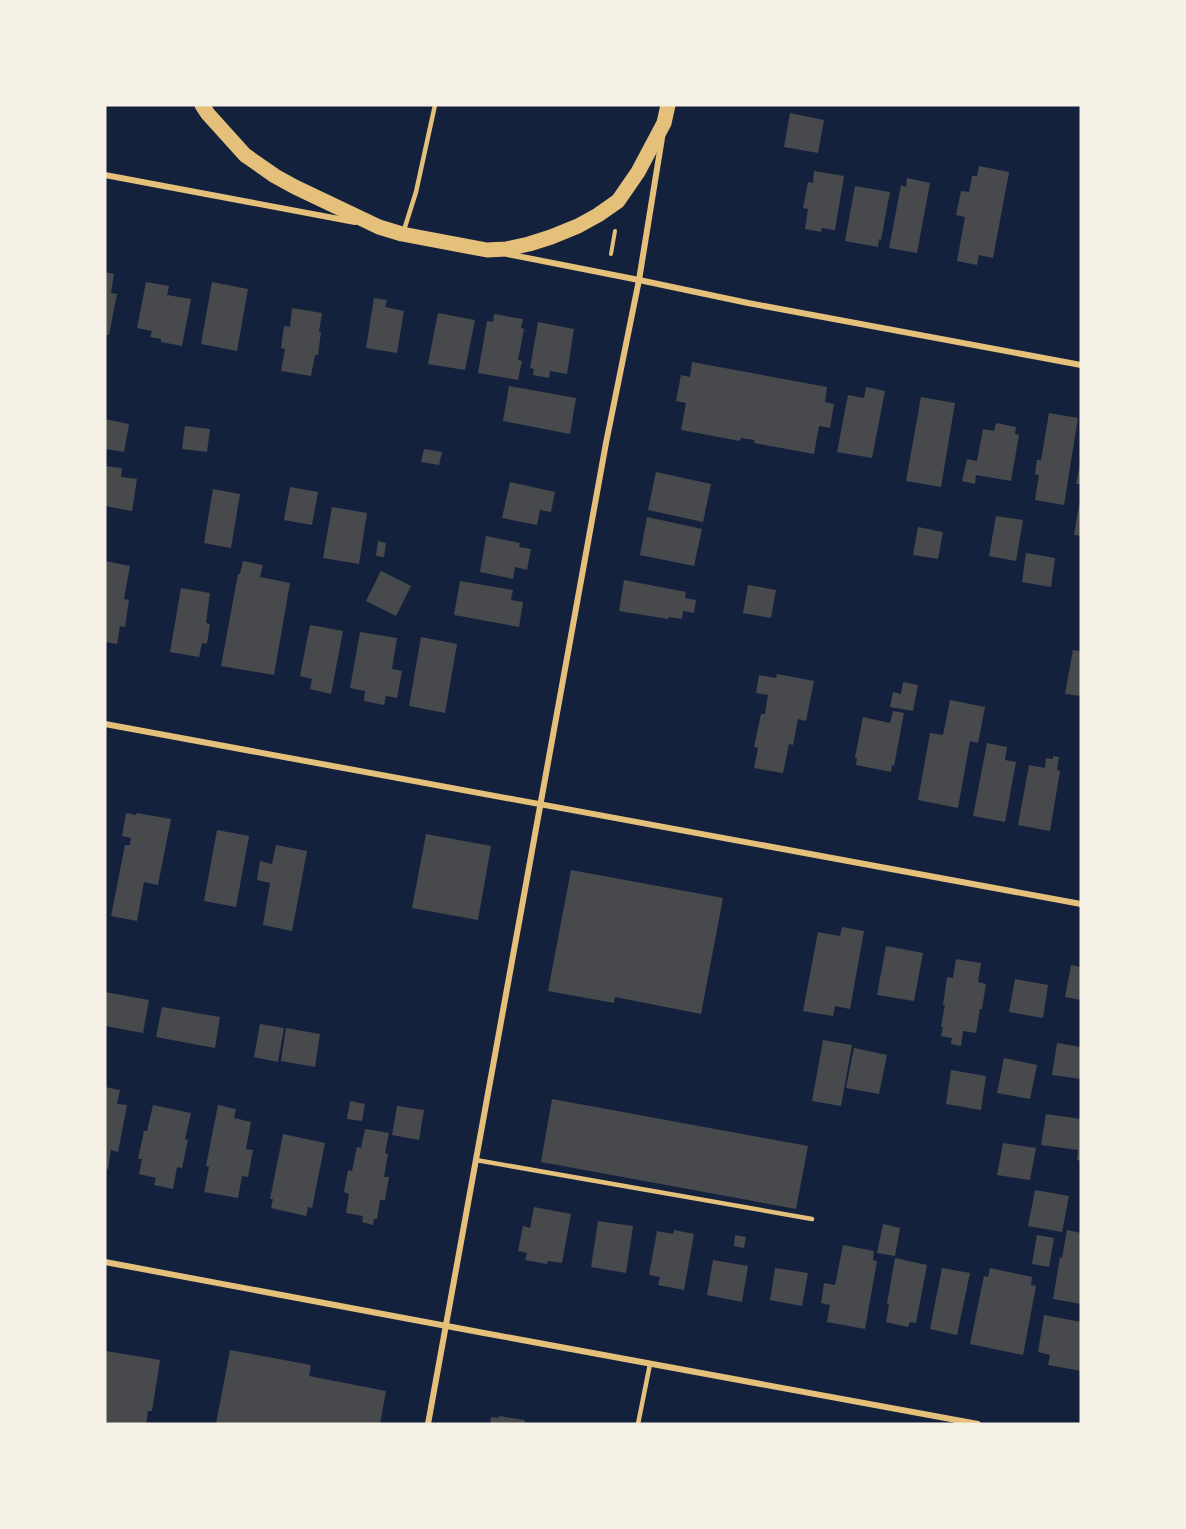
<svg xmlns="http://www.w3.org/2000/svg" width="1186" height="1529" viewBox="0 0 1186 1529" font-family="'Archivo Narrow',sans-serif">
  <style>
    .building { fill: #48494c }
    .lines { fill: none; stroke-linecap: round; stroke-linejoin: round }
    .path { stroke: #e5c07b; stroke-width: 4 }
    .service { stroke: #e5c07b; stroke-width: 4.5 }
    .minor { stroke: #e5c07b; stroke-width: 6 }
    .primary { stroke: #e5c07b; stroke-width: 15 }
  </style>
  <rect width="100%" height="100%" fill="#14213d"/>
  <!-- building -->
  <g class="building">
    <polygon points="790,113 824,120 818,153 784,147"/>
    <polygon points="979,166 1009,172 993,258 979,255 977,265 957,261 965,217 956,215 961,191 969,192 972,176 977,176"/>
    <polygon points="814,171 844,176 835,230 822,228 821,232 805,229 808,209 803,208 808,182 813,183"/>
    <polygon points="907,178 930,183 917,253 889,248 901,185 906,187"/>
    <polygon points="855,186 890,192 881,240 879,239 878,247 845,241"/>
    <polygon points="105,272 114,274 111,293 117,294 109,335 105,335"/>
    <polygon points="146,282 169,286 167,295 191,299 182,346 161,342 161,339 150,337 152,331 137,328"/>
    <polygon points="212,282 248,289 237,351 201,344"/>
    <polygon points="374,298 387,300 385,307 404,311 397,353 366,348"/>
    <polygon points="292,308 322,313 319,332 321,332 318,355 315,355 311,376 281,371 285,349 281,348 284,326 290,327"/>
    <polygon points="438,313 475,320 465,370 428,364"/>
    <polygon points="494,314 523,319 521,328 524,329 518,360 522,361 518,380 478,373 487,321 493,322"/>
    <polygon points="538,322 574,329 567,374 550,371 549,378 533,375 534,369 530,368"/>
    <polygon points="692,362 827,387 825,402 834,404 830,428 819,426 814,454 754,443 755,440 741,438 740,441 681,430 686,403 676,401 681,375 690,377"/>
    <polygon points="509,386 576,398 570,434 503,421"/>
    <polygon points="866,387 885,391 872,458 837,452 848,395 864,398"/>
    <polygon points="921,397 955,403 941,487 906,481"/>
    <polygon points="1049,413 1078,418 1064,505 1035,500 1039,475 1035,474 1037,460 1041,460"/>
    <polygon points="105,419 129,424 124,452 105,449"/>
    <polygon points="996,423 1016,427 1015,434 1019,435 1011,481 976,475 975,484 962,481 967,459 977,461 983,429 994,431"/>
    <polygon points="185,426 210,429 207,452 182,449"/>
    <polygon points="424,449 442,452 439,465 421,462"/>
    <polygon points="1080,464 1081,464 1081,484 1076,484"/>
    <polygon points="105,466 122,468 121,477 137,479 132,511 105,506"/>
    <polygon points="656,472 711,484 703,522 648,510"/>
    <polygon points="510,482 555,492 551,512 540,510 537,525 502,518"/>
    <polygon points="290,487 318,492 312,525 284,520"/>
    <polygon points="213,489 240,494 231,548 204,543"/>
    <polygon points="1079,505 1081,505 1081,536 1074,535"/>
    <polygon points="332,507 367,513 359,564 323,558"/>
    <polygon points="996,516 1023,520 1016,561 989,556"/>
    <polygon points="647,517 702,529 694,566 640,555"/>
    <polygon points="918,527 943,532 938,559 913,555"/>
    <polygon points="486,536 520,543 519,547 531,549 527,570 515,567 513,579 480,572"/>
    <polygon points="378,541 386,543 384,557 376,556"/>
    <polygon points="1026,553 1055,558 1051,587 1022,582"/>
    <polygon points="105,561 130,566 124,599 129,600 125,627 120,626 117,644 105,642"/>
    <polygon points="243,561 263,565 260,577 290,583 274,675 221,666 238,574 240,574"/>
    <polygon points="381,571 411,586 396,616 366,601"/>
    <polygon points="624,580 686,592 685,598 696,600 694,613 683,611 682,619 669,617 668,619 619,611"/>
    <polygon points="460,581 513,590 511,600 523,602 519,627 454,615"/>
    <polygon points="748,585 776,590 771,618 743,613"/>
    <polygon points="181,588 210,593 206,623 210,624 207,644 202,643 199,657 170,652"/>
    <polygon points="310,625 343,631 331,694 310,689 312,679 300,676"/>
    <polygon points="360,632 397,638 392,669 402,671 397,698 386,696 384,705 364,701 365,691 350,688"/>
    <polygon points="421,637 457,644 445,713 409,706"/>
    <polygon points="1073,650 1081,651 1081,696 1065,694"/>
    <polygon points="777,674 814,681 806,721 798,719 793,745 789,744 783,773 754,768 758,748 754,747 761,714 765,714 768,695 756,693 759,675 776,678"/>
    <polygon points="903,682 918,685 913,711 890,707 893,692 901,694"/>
    <polygon points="950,700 985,707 978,743 970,741 958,808 918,800 930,733 943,735"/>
    <polygon points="893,711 904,713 894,766 892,765 891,772 856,765 857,758 855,757 863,717 890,723"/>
    <polygon points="987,743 1007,747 1005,760 1016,762 1005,822 973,816"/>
    <polygon points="1053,756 1059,757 1057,770 1060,771 1050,831 1018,825 1029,765 1045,768 1046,758 1053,759"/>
    <polygon points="126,813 136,815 137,813 171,819 158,885 144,882 137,921 111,916 125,845 130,845 131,838 122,836"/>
    <polygon points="217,830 249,836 236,907 204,901"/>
    <polygon points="426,834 491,846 478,920 412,908"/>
    <polygon points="276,845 307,851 292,931 263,925 270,883 257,880 260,861 272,864"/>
    <polygon points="571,870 723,898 701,1014 615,997 614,1003 548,991"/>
    <polygon points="842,927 864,931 850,1009 835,1006 833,1016 803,1011 818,932 840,936"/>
    <polygon points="886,946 923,953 914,1001 877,995"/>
    <polygon points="956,959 981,963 978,982 986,984 982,1009 980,1009 976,1033 963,1031 961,1046 951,1044 952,1038 941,1036 943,1027 941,1027 945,1005 943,1005 947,977 953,978"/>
    <polygon points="1071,965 1081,967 1081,1000 1065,997"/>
    <polygon points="1015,979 1048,985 1043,1018 1009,1012"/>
    <polygon points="105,992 149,1000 143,1033 105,1026"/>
    <polygon points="162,1007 220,1017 215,1048 156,1037"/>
    <polygon points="260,1024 284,1028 278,1062 254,1057"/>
    <polygon points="286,1028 320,1034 315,1067 281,1061"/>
    <polygon points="823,1040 852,1045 841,1106 812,1101"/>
    <polygon points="1057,1043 1081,1047 1081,1079 1052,1075"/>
    <polygon points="854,1048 887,1055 879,1094 846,1088"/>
    <polygon points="1004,1058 1037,1065 1030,1099 997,1093"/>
    <polygon points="951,1070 986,1076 981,1110 946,1104"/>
    <polygon points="105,1087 120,1090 117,1104 127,1105 118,1152 111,1150 108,1169 105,1168"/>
    <polygon points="552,1099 808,1146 796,1209 541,1162"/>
    <polygon points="350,1101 365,1104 362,1121 347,1119"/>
    <polygon points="153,1105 191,1113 185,1139 188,1140 182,1168 177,1167 173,1189 154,1185 156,1178 139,1174 142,1159 138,1159 144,1131 147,1131"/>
    <polygon points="218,1105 236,1109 234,1118 251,1122 246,1149 253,1150 248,1177 242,1176 238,1198 204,1192 209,1167 206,1166"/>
    <polygon points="397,1106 424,1110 419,1140 392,1135"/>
    <polygon points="1046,1114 1081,1119 1081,1161 1077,1160 1078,1150 1041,1145"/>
    <polygon points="365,1129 389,1133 385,1153 388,1154 384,1177 389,1177 385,1200 380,1200 377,1219 374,1219 373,1225 362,1222 363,1216 346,1213 349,1194 344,1192 348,1170 352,1171 357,1147 361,1148"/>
    <polygon points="283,1134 325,1143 312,1208 308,1207 306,1216 271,1208 273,1199 270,1199"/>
    <polygon points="1003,1143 1036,1148 1030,1180 997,1175"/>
    <polygon points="1035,1190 1069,1196 1062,1232 1028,1226"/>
    <polygon points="534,1207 571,1214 562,1263 548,1261 547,1264 525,1260 527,1253 518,1251 523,1226 530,1228"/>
    <polygon points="598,1221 633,1226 626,1273 591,1267"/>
    <polygon points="883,1224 900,1228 895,1256 877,1253"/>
    <polygon points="674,1230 694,1234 684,1290 658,1285 660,1277 649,1275 657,1231 673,1234"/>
    <polygon points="1067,1230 1081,1233 1081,1304 1053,1299 1060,1257 1062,1258"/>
    <polygon points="735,1235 746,1237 744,1248 734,1246"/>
    <polygon points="1037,1235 1054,1238 1049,1267 1032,1264"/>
    <polygon points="843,1245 874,1251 873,1260 877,1261 865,1329 827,1322 830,1305 821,1303 824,1283 835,1285"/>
    <polygon points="895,1258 927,1265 916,1323 910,1322 908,1327 886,1322 889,1305 887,1304"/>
    <polygon points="713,1260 748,1266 742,1302 707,1295"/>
    <polygon points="775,1268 808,1273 802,1306 770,1300"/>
    <polygon points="942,1268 970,1273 957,1335 930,1329"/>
    <polygon points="990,1268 1032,1277 1031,1285 1036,1286 1023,1355 970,1344 984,1276 988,1277"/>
    <polygon points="1044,1315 1081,1322 1081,1371 1048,1365 1050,1355 1038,1352"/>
    <polygon points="230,1350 311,1365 309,1376 386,1391 380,1424 216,1424"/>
    <polygon points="106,1351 160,1360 152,1411 148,1411 146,1424 116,1424 105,1422"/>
    <polygon points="499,1416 525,1420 524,1424 490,1424 491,1417 499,1418"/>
  </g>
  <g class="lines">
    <!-- path -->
    <polyline class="path" points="611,254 615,231"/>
    <!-- service -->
    <g class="service">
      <polyline points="404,230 416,192 435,105"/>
      <polyline points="476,1160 812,1219"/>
      <polyline points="638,1424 650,1364"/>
    </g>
    <!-- minor -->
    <g class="minor">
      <polyline points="105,175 355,222"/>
      <polyline points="507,254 639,280 748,303 1081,365"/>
      <polyline points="105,724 1081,904"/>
      <polyline points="105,1262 484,1333 978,1424"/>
      <polyline points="428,1424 606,443 639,280 662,138"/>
    </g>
    <!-- primary -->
    <polyline class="primary" points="202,105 208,114 245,155 275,176 295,187 379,227 402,234 487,250 506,249 529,244 551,237 578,226 598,215 618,201 638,172 664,123 668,105"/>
  </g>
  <!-- border -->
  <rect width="1186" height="1529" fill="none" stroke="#f6f1e7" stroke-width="213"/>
</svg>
